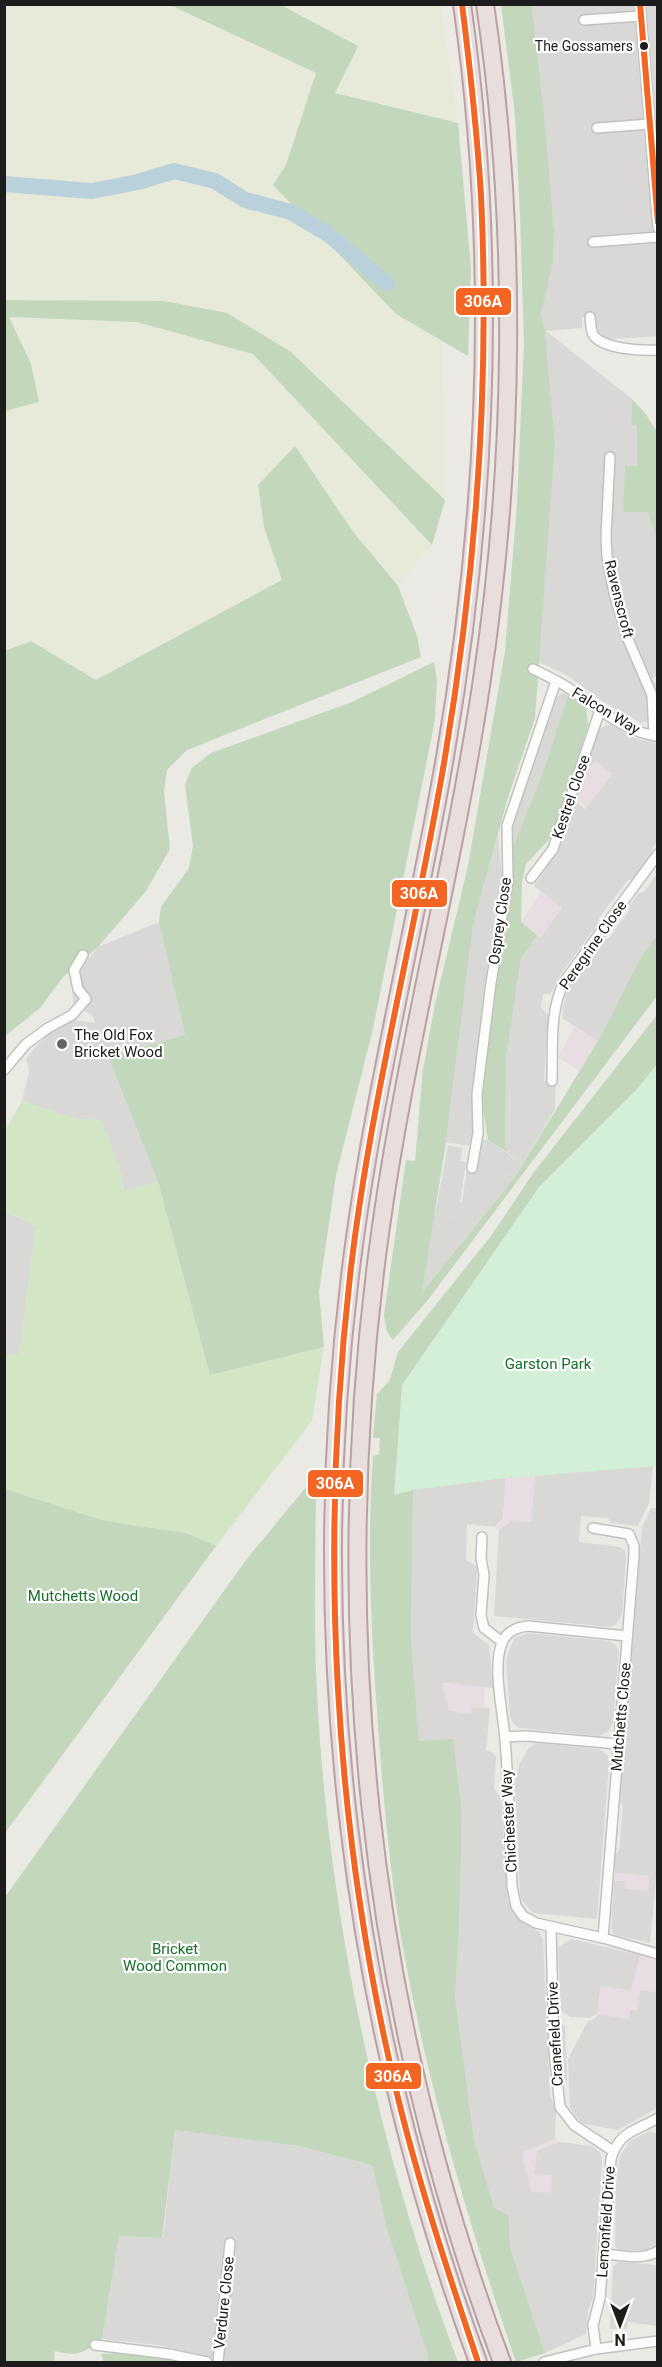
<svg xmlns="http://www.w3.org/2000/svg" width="662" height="2367" viewBox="0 0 662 2367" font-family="Roboto,sans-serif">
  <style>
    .residential { fill: #d9d8d6 }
    .industrial { fill: #e7dde2 }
    .religious { fill: #d8d8d6 }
    .farmland { fill: #e7ead8 }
    .grass { fill: #d2e6c5 }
    .forest { fill: #c2d7bb }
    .park { fill: #d3efd7 }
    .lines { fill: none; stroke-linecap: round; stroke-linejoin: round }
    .river { stroke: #bad0db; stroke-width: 16 }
    .minor-casing { stroke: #c1c1bf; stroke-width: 12 }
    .motorway-casing { stroke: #bc9fa3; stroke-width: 20 }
    .minor { stroke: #fcfcfb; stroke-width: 9 }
    .motorway { stroke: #e8dede; stroke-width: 16 }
    .bus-1-casing { stroke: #fff; stroke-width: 10 }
    .bus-1 { stroke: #f26522; stroke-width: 6 }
    .bus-dot { fill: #1c1c1c; stroke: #fff; stroke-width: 2 }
    .poi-dot { fill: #646462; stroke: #fff; stroke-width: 2 }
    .labels { text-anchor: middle; stroke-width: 4.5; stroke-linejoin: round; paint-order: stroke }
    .bus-label { font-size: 14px; fill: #1c1c1c; stroke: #fff; text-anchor: end }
    .street-label { font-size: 15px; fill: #1c1c1c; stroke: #fff }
    .poi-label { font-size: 15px; fill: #1c1c1c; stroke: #fff; text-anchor: start }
    .park-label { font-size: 15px; fill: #146f27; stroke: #fff }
    .line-badge { stroke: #fff; stroke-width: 2 }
    .badge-label { font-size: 16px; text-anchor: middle; font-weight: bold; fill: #fff }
  </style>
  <rect width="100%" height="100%" fill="#eae9e4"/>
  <!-- residential -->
  <g class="residential">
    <polygon points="532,5 657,5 657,336 610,339 601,336 595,331 593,317 582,317 582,328 546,331 632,399 631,425 637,425 637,466 625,467 624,512 648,512 658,539 658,675 652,679 657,686 643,690 650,705 650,716 647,721 641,723 602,701 567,675 539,662 555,444 545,331 541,314 553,263 554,231 546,132"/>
    <polygon points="564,693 568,695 544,770 512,849 512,823 554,702 559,695"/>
    <polygon points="610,724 634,738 657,744 657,841 653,847 652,853 633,879 627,881 599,918 598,924 560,975 552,991 550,994 543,994 541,1007 548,1015 544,1081 556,1082 555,1109 515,1177 421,1293 434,1215 459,1219 472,1226 473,1219 476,1220 478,1206 462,1203 467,1168 494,1171 510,1176 519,1162 505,1151 506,1058 521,957 537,935 540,938 562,908 534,886 559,850 576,802 585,809 612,774 587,764 598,729"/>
    <polygon points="498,835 503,887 490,949 472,1093 474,1126 470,1146 446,1142 473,925"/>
    <polygon points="657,874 657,935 641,957 598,1041 562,1018 566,993 570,984 602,941 609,938 629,911 630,905 639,893 644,892"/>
    <polygon points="159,922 185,1035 108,1058 158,1182 124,1191 121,1173 101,1120 77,1119 22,1101 29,1072 26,1058 52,1030 70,1020 95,1023 93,1016 74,1004 72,991 73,977 98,947"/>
    <polygon points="4,1211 36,1226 19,1356 5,1355"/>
    <polygon points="653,1466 649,1503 638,1526 611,1523 608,1518 581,1516 579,1542 620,1547 625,1551 626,1556 622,1615 615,1625 609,1627 494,1616 499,1530 511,1521 531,1522 535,1476"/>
    <polygon points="506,1478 503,1518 495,1527 467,1524 466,1560 475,1565 477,1570 473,1633 489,1645 493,1688 443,1683 471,1713 471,1707 490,1708 486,1750 493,1753 496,1757 494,1789 501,1797 508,1901 517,1918 539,1932 543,1939 550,2095 556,2111 555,2139 522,2153 534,2174 537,2150 560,2142 592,2146 600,2153 602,2161 593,2299 588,2310 586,2334 545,2353 510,2246 509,2218 494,2207 474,2140 455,1996 459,1930 462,1814 419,1742 411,1638 413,1490"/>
    <polygon points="651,1508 657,1508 658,1859 650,1943 615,1935 611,1928 614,1881 626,1881 625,1889 649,1876 615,1873 615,1854 619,1851 623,1806 620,1801 642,1527"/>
    <polygon points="528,1633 609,1641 615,1644 619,1651 613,1722 609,1731 599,1736 519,1728 514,1724 510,1718 506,1660 514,1638"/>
    <polygon points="536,1743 597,1749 604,1752 608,1757 609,1764 597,1919 533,1913 522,1901 520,1894 515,1783 519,1765 528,1749"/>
    <polygon points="571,1939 640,1955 631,1991 601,1986 597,2014 589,2018 570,2017 561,2011 558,1948"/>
    <polygon points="657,1975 657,2108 618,2130 584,2124 578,2119 570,2108 568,2059 588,2021 594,2019 598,2014 629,2018 630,2009 637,2010 640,1990 655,1992"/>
    <polygon points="175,2130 299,2146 372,2165 387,2229 430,2362 232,2362 158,2345 102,2339 119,2236 163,2238"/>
    <polygon points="649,2131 657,2134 657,2246 652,2250 621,2250 616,2248 615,2244 616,2185 620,2156 630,2141"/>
    <polygon points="619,2262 657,2265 657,2326 628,2322 627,2329 610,2329 613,2266"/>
  </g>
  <!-- industrial -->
  <g class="industrial">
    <polygon points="595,761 612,774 586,807 577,799 587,764 591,766"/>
    <polygon points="541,892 562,908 541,938 521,922"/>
    <polygon points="575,1026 598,1041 580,1071 558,1057"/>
    <polygon points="535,1476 531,1522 511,1521 499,1530 495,1527 503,1518 506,1478"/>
    <polygon points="442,1683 485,1687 484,1708 472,1707 471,1714 449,1711"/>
    <polygon points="615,1873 649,1876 648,1891 625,1889 625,1881 614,1881"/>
    <polygon points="640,1955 657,1961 655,1992 640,1990 637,2010 630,2010 629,2019 597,2014 601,1986 631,1991"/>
    <polygon points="555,2139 560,2142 537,2150 534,2174 552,2175 551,2193 531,2192 522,2153"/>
  </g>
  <!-- religious -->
  <g class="religious">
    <polygon points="557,446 633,448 632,465 592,464 591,471 556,470"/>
    <polygon points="624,583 646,583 645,606 624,606"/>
    <polygon points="565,585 600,586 600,612 565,611"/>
    <polygon points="632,667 643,690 629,697 618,674"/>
    <polygon points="473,925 494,929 490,949 470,947"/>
    <polygon points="465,989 485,991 479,1038 459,1036"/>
    <polygon points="480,1139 488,1140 519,1162 510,1177 506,1174 502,1178 494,1171 475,1169"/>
    <polygon points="448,1145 462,1148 460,1161 466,1162 460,1202 479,1205 476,1220 473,1220 472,1227 459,1225 459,1219 435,1215"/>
    <polygon points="558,2020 565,2026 567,2080 561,2086"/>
  </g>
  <!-- farmland -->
  <g class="farmland">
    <polygon points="5,5 170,5 317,74 286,165 396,314 442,341 445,500 291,352 164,301 5,300"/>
    <polygon points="281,5 440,5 458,123 335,93 358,46"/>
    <polygon points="9,317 137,322 253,354 432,545 398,586 354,533 264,527 283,579 96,680 31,641 5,651 5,411 39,401 31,364"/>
  </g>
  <!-- grass -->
  <polygon class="grass" points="22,1101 77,1119 101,1120 121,1173 124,1191 158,1182 210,1375 324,1347 312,1421 216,1546 186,1533 105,1521 5,1489 4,1355 19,1355 36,1226 5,1211 5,1131"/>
  <!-- forest -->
  <g class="forest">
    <polygon points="170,5 281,5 358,46 335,93 458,123 471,269 468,356 396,314 273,185 286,165 316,73"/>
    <polygon points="501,5 532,5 546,132 554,231 553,263 541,314 545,331 555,444 535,718 508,797 473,925 446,1142 422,1292 515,1177 598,1041 641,957 657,935 657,996 427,1301 393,1340 387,1332 384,1315 406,1160 415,1161 423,1070 435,1004 468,866 505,651 517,504 524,343 520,215 515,115"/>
    <polygon points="5,300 164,301 227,313 291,352 445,500 432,545 253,354 137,322 9,317 31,364 39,402 5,411"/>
    <polygon points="632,399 645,413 656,430 657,539 648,512 623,512 625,466 637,466 637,425 631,425"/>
    <polygon points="295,446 354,533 398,586 417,636 421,657 187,750 167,770 164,792 170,849 146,891 98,947 63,977 40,1008 5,1036 5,651 31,641 96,680 282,580 264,527 258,485"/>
    <polygon points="434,662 437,680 435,720 372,1033 336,1175 319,1292 324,1347 210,1375 158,1182 108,1057 185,1035 159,922 161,907 189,868 193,846 185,785 192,768 211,753 352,702"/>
    <polygon points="568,695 586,708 588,725 555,833 526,864 522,882 521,922 537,935 521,958 506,1058 505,1151 488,1140 481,1094 499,950 512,884 512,849 544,770"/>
    <path d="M657,1015V1466L506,1478L413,1490L411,1638L419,1741L453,1739L462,1814L459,1930L455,1996L474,2140L494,2207L509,2217L510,2247L545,2353L516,2362C471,2231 432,2100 406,1964C390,1881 383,1796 377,1711C371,1626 367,1541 373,1456L379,1454L380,1438H373L377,1394L390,1380L398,1352L491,1236L534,1172Z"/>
    <path d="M316,1475C316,1547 313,1621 317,1693C328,1915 379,2155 458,2362H430L387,2229L372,2165L299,2146L175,2130L162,2238L119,2236L102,2339C83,2353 79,2357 55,2351L54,2362H5V1897L246,1560Z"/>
    <polygon points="5,1489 105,1521 186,1533 216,1546 5,1833"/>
    <polygon points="128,2353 192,2362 104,2362 101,2354"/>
  </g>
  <!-- park -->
  <polygon class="park" points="657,1064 657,1466 506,1478 413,1490 394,1495 402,1385 539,1187 637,1089"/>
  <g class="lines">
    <!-- river -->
    <polyline class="river" points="4,184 92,191 138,182 174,171 215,181 245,200 291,212 328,234 387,284"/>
    <defs>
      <g id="minor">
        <polyline points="640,4 658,228"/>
        <polyline points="584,20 641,16"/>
        <polyline points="597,128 650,124"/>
        <polyline points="593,242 658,237"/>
        <path d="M590,317C591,323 590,331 594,336C605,349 641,351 658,350"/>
        <polyline points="610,457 606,536 607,557 614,593 627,637 652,695 654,736"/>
        <path d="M533,669C545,675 556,680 567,687C594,704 624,733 658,736"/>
        <polyline points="531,878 553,849 600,710"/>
        <polyline points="4,1070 26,1044 48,1028 72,1015 86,999 78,989 74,970 83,955"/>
        <path d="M552,1081C553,1049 549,1012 564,982L658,854"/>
        <polyline points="472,1168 478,1133 477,1095 491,983 508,880 507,826 556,681"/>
        <polyline points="593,1528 629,1534 634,1546 634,1555 603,1938"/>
        <polyline points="482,1537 481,1558 484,1575 481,1615 484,1628 502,1642"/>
        <path d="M627,1636L528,1626C517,1627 506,1632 502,1643C492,1667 503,1712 505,1739C509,1788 510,1837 512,1886L516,1906L523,1916L536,1923L603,1938L658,1954"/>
        <polyline points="505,1737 527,1736 618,1744"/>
        <polyline points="551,1927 554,2051 560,2107 574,2125 613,2151"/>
        <path d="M604,2254C620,2255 643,2261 658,2251"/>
        <polyline points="95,2345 169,2354 207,2362"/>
        <path d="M596,2349L593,2325L600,2298L611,2159C619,2131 636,2131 658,2118"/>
        <polyline points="218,2362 230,2243"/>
        <polyline points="544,2362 596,2349 658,2341"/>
      </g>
      <g id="motorway">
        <path d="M462,4C498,255 488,508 445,757C415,931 371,1101 350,1276C305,1646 350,2013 478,2362"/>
        <path d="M485,4C518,229 515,462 481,686C453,872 404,1054 379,1241C328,1619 367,2005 502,2362"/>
      </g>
    </defs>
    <!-- minor casing -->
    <use href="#minor" class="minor-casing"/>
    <!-- motorway casing -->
    <use href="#motorway" class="motorway-casing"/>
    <!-- minor -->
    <use href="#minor" class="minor"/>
    <!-- motorway -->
    <use href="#motorway" class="motorway"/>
    <defs>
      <g id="bus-1">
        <path d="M462,4C470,68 477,132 481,195C490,383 476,572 445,757C416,930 370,1101 350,1276C319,1550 333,1830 398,2098C420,2188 449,2275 478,2362"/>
        <polyline points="640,4 658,222"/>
      </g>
    </defs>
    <!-- bus-1 casing -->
    <use href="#bus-1" class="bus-1-casing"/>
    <!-- bus-1 -->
    <use href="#bus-1" class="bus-1"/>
  </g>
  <!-- markers -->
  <circle class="bus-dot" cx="644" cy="46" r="5"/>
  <circle class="poi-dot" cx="62" cy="1044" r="6"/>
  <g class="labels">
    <!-- bus labels -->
    <g class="bus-label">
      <text x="633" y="51">The Gossamers</text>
    </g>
    <!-- street labels -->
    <g class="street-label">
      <text transform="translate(619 599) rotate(76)" y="5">Ravenscroft</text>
      <text transform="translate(606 711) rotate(31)" y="5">Falcon Way</text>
      <text transform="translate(571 797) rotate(-71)" y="5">Kestrel Close</text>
      <text transform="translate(500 921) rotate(-82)" y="5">Osprey Close</text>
      <text transform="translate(593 945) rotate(-55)" y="5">Peregrine Close</text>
      <text transform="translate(621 1717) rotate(-85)" y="5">Mutchetts Close</text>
      <text transform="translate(509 1821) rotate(-93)" y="5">Chichester Way</text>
      <text transform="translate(555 2034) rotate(-93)" y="5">Cranefield Drive</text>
      <text transform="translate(606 2222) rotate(-86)" y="5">Lemonfield Drive</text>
      <text transform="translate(224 2303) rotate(-84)" y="5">Verdure Close</text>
    </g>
    <!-- poi labels -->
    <g class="poi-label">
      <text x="74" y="1040">The Old Fox<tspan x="74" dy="17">Bricket Wood</tspan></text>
    </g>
    <!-- park labels -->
    <g class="park-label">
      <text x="548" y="1369">Garston Park</text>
      <text x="83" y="1601">Mutchetts Wood</text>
      <text x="175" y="1954">Bricket<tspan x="175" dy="17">Wood Common</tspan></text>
    </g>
  </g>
  <g class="line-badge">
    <rect x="455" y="287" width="57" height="29" rx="6" fill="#f26522"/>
    <rect x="391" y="879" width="57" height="29" rx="6" fill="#f26522"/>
    <rect x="307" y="1469" width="57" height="29" rx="6" fill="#f26522"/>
    <rect x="365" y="2062" width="57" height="28" rx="6" fill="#f26522"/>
  </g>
  <g class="badge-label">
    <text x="483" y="307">306A</text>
    <text x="419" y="899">306A</text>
    <text x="335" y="1489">306A</text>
    <text x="393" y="2082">306A</text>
  </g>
  <!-- border -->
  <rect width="662" height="2367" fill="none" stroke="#1c1c1c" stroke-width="12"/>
  <!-- north arrow -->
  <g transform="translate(620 2325) rotate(180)" stroke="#ffffff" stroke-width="4.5" paint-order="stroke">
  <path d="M0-4.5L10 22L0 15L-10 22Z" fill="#1c1c1c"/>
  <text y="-9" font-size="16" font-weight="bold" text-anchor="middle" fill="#1c1c1c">N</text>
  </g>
</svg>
